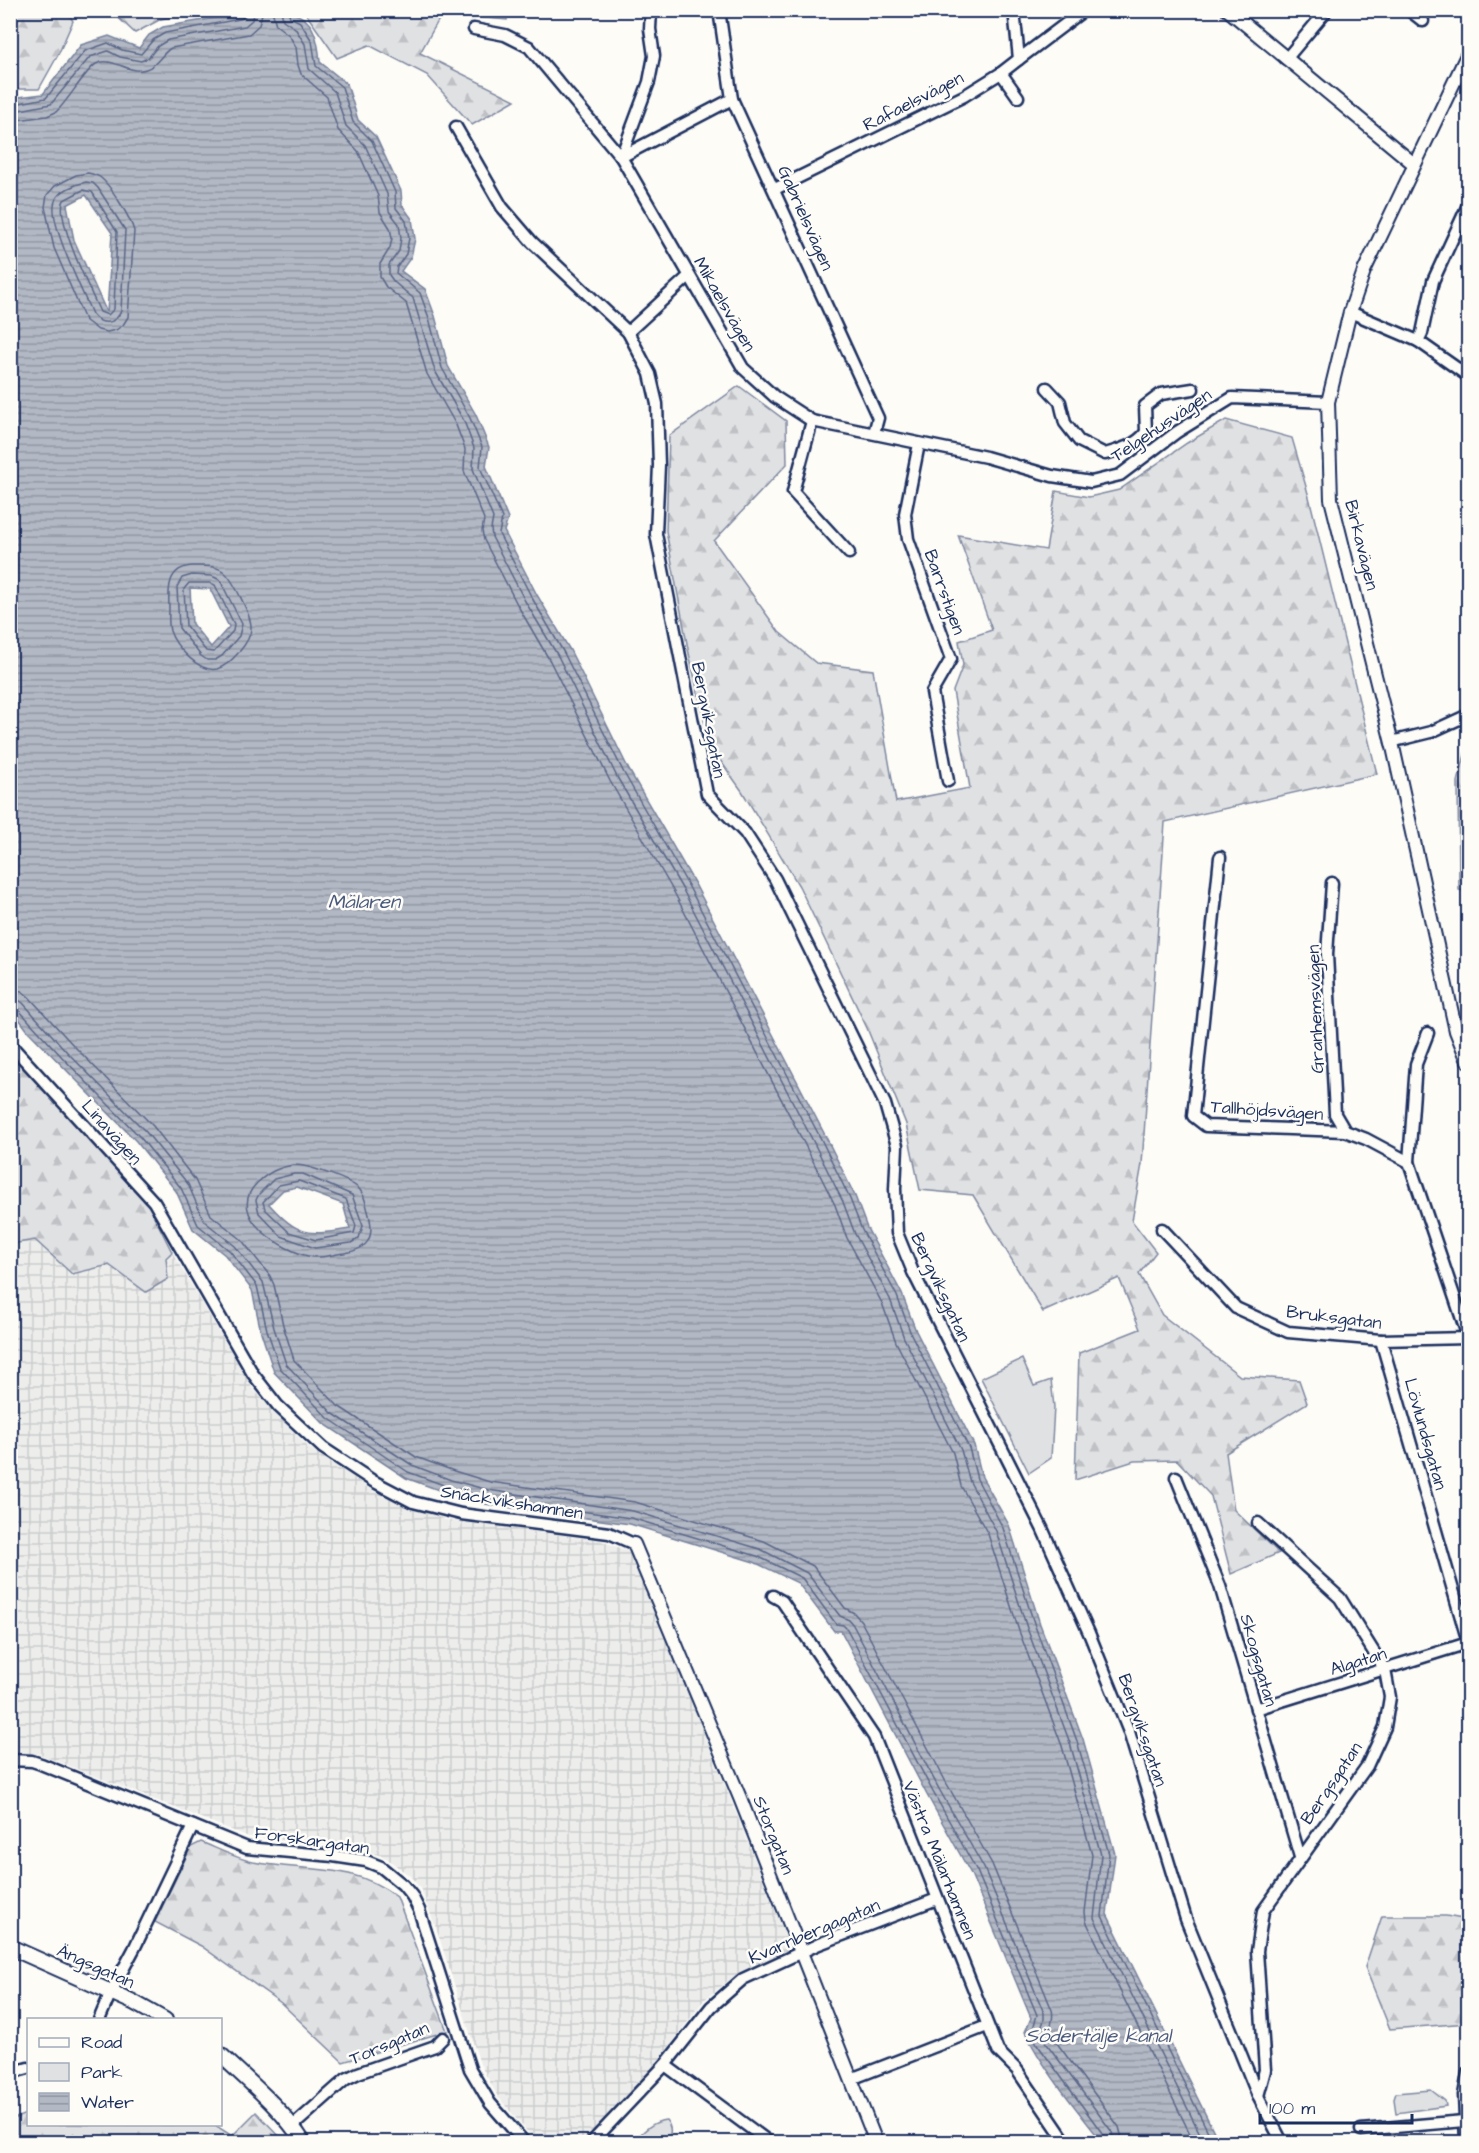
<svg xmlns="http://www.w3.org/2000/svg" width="1479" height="2153" viewBox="0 0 1479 2153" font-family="'Architects Daughter',sans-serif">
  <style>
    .industrial { fill: url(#industrial-grid) }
    .green { fill: #e0e1e3; stroke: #7e88a0; stroke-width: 1.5 }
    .forest { fill: url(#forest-firs); stroke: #7e88a0; stroke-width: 1.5 }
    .water { fill: url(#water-rules); stroke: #76819c; stroke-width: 1.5; fill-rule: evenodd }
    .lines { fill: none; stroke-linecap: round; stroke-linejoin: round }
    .shore { stroke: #586687; stroke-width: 1.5 }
    .minor-casing { stroke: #1b2f5e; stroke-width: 15 }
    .tertiary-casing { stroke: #1b2f5e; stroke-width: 16 }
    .secondary-casing { stroke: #1b2f5e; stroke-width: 18 }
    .minor { stroke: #fdfcf7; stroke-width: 10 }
    .tertiary { stroke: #fdfcf7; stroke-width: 12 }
    .secondary { stroke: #fdfcf7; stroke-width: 14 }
    .labels { text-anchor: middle; stroke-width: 5; stroke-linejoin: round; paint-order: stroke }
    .street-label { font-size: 18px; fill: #1b2f5e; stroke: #fdfcf7 }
    .water-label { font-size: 20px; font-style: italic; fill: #49587d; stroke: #fdfcf7 }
  </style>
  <defs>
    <pattern id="industrial-grid" width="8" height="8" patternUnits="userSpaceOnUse" patternTransform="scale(1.5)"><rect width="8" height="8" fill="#edeeec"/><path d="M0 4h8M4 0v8" fill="none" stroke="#cbcccd"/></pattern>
    <pattern id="forest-firs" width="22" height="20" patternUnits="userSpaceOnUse" patternTransform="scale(1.5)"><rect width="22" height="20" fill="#e0e1e3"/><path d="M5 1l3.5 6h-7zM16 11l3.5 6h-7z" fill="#c0c1c5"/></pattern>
    <pattern id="water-rules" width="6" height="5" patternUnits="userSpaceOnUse" patternTransform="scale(1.5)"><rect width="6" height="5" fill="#b3b8c5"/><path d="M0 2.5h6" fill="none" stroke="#9196a3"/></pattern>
  </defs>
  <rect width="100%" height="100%" fill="#fdfcf7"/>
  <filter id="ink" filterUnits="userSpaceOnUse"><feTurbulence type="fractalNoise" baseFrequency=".0167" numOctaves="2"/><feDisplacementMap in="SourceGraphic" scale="12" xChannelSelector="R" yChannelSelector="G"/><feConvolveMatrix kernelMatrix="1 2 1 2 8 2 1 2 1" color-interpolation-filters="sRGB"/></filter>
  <g filter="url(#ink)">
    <!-- industrial -->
    <polygon class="industrial" points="35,1240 72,1274 109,1264 146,1292 172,1252 253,1389 308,1447 373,1491 446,1520 599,1540 631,1552 792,1952 738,1973 704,2000 657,2063 587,2142 536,2142 498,2097 480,2064 436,1928 421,1890 411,1877 386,1858 368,1851 334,1845 249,1837 39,1754 11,1753 10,1244"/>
    <!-- green -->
    <g class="green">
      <polygon points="1022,1359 1034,1386 1051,1380 1054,1407 1051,1458 1029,1473 981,1378"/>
      <polygon points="1431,2090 1445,2101 1446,2106 1396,2113 1394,2099 1396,2093"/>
      <path d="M666,2120C672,2127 671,2134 668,2142H633C643,2132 651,2122 666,2120Z"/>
    </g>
    <!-- forest -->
    <g class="forest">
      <polygon points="10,11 67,11 73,21 58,55 39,89 16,89 11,84"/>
      <polygon points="111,11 205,11 161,19 135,33"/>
      <polygon points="304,11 507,11 507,20 442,14 420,53 515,100 472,125 427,75 369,45 337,58"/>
      <polygon points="739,386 786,421 787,464 714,541 779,632 816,663 873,670 896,802 970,788 953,691 963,665 959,641 992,630 958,535 1046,550 1056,491 1089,497 1119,490 1187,443 1226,420 1292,438 1309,497 1377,774 1165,822 1142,1164 1132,1221 1156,1252 1139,1274 1162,1315 1240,1376 1299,1380 1307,1403 1226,1453 1234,1510 1279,1553 1231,1574 1211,1496 1177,1460 1134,1461 1075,1480 1079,1353 1140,1329 1119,1278 1043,1312 973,1195 920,1190 906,1124 867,1028 799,886 742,791 710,746 688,649 666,531 669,436"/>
      <polygon points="1468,743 1468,892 1459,890 1458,782"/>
      <polygon points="10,1053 124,1173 148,1204 172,1252 166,1258 168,1279 146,1292 109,1265 72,1274 35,1240 11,1244"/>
      <path d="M201,1842C218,1849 236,1858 253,1862C305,1872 352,1862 397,1897L447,2031L343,2062L281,2003L201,1946L155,1922L191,1847Z"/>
      <polygon points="1382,1916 1446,1916 1468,1920 1468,2023 1390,2029 1365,1967"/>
      <polygon points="256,2112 285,2142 11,2142 11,2120 28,2113 28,2124 215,2125 232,2136"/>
    </g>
    <!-- water -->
    <path class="water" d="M256,11C301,10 316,14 320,62L347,84L358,120L376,137L401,191L402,205L412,219L415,239L411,257L401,271L425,289L435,316L448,366L476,415L489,447L486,466L508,519L504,531L537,595L570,650L629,770L695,884L826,1137L855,1196L867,1228L902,1294L916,1331L974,1445L982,1477L1009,1525L1040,1624L1083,1739L1115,1854L1107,1914L1219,2142H1102C1075,2107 1045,2072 1025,2032L1031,2018L971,1874L927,1795L841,1631H834L798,1583L754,1562L630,1524L485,1504L447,1493L406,1478L323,1423L274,1372L261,1332L252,1290L225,1255L193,1229L176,1191L136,1141L28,1031L11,1008V98L43,94L81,45L109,36L139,48L149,35L163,27ZM86,195L112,233L107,313L74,240L67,205ZM190,588L210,589L229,627L211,647L192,624ZM297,1187L343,1204L350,1229C308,1236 298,1236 269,1204L283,1190Z"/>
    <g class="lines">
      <!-- shore -->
      <g class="shore">
        <polyline points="272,10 276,25 289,35 296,47 298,65 301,74 327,97 338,130 358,151 378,196 380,212 390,228 392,238 390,248 380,264 380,277 386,287 406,303 427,374 456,425 465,449 464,471 484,519 482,531 484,540 518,606 550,661 610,781 675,894 806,1147 835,1205 847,1238 882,1303 896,1342 953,1453 961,1486 988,1534 1019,1631 1062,1746 1092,1855 1085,1912 1086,1921 1194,2142"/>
        <polyline points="281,10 283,20 295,28 305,44 309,69 335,92 346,126 365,145 387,194 389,211 399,224 401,238 399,251 389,265 389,275 394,282 413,298 435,371 464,421 474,448 473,469 493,518 491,529 492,537 525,601 558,656 617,777 683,890 814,1143 843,1202 855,1234 890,1299 904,1338 961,1450 970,1482 996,1531 1027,1628 1070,1743 1101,1855 1094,1918 1204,2142"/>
        <polyline points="288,10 290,17 300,22 312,41 316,66 342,87 353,122 372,141 395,192 396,208 406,221 409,238 406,254 397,267 396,273 420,293 429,318 442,368 470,418 482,447 480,467 502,518 499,534 532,598 564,653 624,773 689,887 821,1139 850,1199 862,1230 897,1296 911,1334 969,1448 977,1479 1003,1528 1035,1626 1077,1741 1109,1854 1102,1916 1213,2142"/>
        <polyline points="10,105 46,98 85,51 108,43 122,50 141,54 153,40 165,33 240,19 245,16 246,10"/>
        <polyline points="10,112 51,104 90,57 108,51 120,57 141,61 148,58 158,46 168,40 245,26 252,20 254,10"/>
        <path d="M10,121L47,116L56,112C68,101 85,71 96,64C112,55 128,75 146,69C157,66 161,54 171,48L249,34L259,25L263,10"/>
        <path d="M88,173C93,174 97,175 101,178C111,186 131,219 134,231L128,317L123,325L116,330L107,332L98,330L85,320L54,248L45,207L47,195L55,186L76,175Z"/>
        <path d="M86,182L93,183L98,188L125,230L121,311C115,325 101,326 92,314C83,292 47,221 55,201C58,191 76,184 86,182Z"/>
        <path d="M83,190L92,192L117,232L114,309L108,315L100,312C91,292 54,217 64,200Z"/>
        <path d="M192,566C202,566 214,565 223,571C232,577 252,617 251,628C251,642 230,665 217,669C199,673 175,646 170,631C168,623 169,615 169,608C168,588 168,568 192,566Z"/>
        <polygon points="192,575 212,576 220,580 242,624 239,636 222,656 215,660 207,660 201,656 179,628 177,587 182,578"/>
        <polygon points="189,583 210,583 215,585 234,624 233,631 214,652 206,651 186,626 184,589"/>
        <path d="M10,989L22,991L29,997L74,1046L153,1126L195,1180L211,1215L241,1239L270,1276L274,1285L283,1325L294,1360L338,1406L416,1457L454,1471L490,1482L635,1502L764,1541L813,1566L845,1608L854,1613L861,1621L947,1784L992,1864L1052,2010C1055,2019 1048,2028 1051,2035L1119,2127L1123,2142"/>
        <polyline points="10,998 17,999 23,1003 67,1052 146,1132 188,1184 204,1221 235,1246 263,1282 274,1328 286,1364 332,1413 412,1465 451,1480 488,1490 633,1511 760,1549 807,1573 840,1616 849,1620 853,1625 939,1789 984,1868 1044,2013 1044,2020 1040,2032 1044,2040 1112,2132 1114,2142"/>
        <polyline points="10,1006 17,1008 62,1057 140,1137 181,1188 198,1225 230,1251 257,1286 267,1330 280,1368 328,1418 408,1472 449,1487 487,1498 631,1518 757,1556 802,1578 836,1624 843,1625 847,1629 933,1792 977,1871 1037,2015 1032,2032 1037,2044 1105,2137 1107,2142"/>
        <path d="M293,1165C306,1164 352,1180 360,1190C365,1196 366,1204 368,1211C375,1235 371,1249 344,1253C334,1254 323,1258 313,1257C283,1252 224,1216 257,1183C269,1172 277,1168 293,1165Z"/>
        <polygon points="294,1174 303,1174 352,1195 363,1226 359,1238 351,1243 315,1248 281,1236 259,1213 256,1200 259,1194 274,1179"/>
        <polygon points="299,1181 346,1199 356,1226 354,1233 316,1240 289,1232 265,1209 263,1202 279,1185"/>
      </g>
      <defs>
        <g id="minor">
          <polyline points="719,10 732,99 878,418 874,433"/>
          <polyline points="1409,10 1423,21"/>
          <polyline points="474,29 505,35 529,47 621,157 743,368 775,397 812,421 986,457 1052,476 1091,482 1120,475 1177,432 1232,398 1328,402"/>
          <polyline points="1019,59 1084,10"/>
          <polyline points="1286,59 1327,10"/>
          <polyline points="1001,73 1018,97"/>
          <polyline points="456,127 502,207 532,242 628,332 650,374 657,404 659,465 656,534 707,794 745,833 775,879 885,1104 897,1146 895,1189 897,1233 913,1272 1042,1528 1089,1633 1129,1732 1186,1919 1258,2096 1282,2142"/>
          <polyline points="621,157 649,82 654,56 650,29 651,10"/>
          <polyline points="621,157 732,99"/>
          <polyline points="775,189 964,96 1001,73 1019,59 1014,10"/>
          <polyline points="1350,312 1418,341 1468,376"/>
          <polyline points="628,332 689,276"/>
          <polyline points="1418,341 1422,333 1433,281 1468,205"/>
          <path d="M1047,388L1060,402L1065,423L1079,441L1105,454C1119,450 1137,445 1146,432L1145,406L1161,394L1193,389"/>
          <polyline points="812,421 793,492 849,553"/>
          <polyline points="919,444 905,514 908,539 951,659 932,692 948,781"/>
          <polyline points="1391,742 1431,732 1468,715"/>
          <polyline points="1220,857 1193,1116 1206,1126 1345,1131 1366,1139 1409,1162 1468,1337"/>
          <polyline points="1332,883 1327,954 1335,1114 1345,1131"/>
          <polyline points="10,1044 154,1202 253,1374 278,1406 323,1448 373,1481 413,1502 461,1514 609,1533 634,1544"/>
          <polyline points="1409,1162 1416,1064 1428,1033"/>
          <polyline points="1162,1229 1236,1308 1288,1332 1381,1340 1468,1338"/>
          <polyline points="1381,1340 1468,1642"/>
          <polyline points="1176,1477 1220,1586 1300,1857"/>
          <polyline points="773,1596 782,1601 874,1737 998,2051 1017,2070 1066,2142"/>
          <polyline points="1256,1709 1468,1643"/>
          <polyline points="10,1760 32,1761 41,1764 247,1848 333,1856 366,1861 381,1867 403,1885 412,1896 419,1910 470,2069 490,2103 524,2142"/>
          <polyline points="99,2020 111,1992 134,1949 193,1826"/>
          <polyline points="665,2065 769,2142"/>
          <polyline points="10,2073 28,2068"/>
          <polyline points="851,2079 987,2026"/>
          <polyline points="1258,2096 1265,2070 1257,1951 1263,1911 1367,1766 1385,1727 1390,1697 1385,1670 1340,1598 1258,1523"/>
          <polyline points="293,2126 346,2079 358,2073 435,2046 443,2038"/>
          <polyline points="1361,2130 1464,2121"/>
          <polyline points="592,2142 665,2065 711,2007 743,1979 819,1944 937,1899"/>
          <polyline points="1466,2142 1464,2095 1468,2073"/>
        </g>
        <g id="tertiary">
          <polyline points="1228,10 1414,164"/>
          <polyline points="1468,53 1364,271 1350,312 1328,402 1331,499 1393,747 1456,1031 1468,1061"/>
          <polyline points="634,1544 740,1798 876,2142"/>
        </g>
        <g id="secondary">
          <polyline points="10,1947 133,2002 165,2020"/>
          <path d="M220,2054C249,2082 282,2108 303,2142"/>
        </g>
      </defs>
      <!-- minor casing -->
      <use href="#minor" class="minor-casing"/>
      <!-- tertiary casing -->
      <use href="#tertiary" class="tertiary-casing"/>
      <!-- secondary casing -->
      <use href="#secondary" class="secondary-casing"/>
      <!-- minor -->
      <use href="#minor" class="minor"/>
      <!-- tertiary -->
      <use href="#tertiary" class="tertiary"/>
      <!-- secondary -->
      <use href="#secondary" class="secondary"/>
    </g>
  </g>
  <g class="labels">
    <!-- street labels -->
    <g class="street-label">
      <text transform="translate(913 101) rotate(-27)" y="6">Rafaelsvägen</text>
      <text transform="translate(806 218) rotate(66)" y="6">Gabrielsvägen</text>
      <text transform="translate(725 304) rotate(60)" y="6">Mikaelsvägen</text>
      <text transform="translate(1161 425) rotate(-34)" y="6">Telgehusvägen</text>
      <text transform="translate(1362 545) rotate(76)" y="6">Birkavägen</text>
      <text transform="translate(945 592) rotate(70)" y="6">Barrstigen</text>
      <text transform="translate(709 720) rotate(79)" y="6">Bergviksgatan</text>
      <text transform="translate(1315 1009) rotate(-92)" y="6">Granhemsvägen</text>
      <text transform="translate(1267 1110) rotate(4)" y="6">Tallhöjdsvägen</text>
      <text transform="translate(112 1132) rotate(48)" y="6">Linavägen</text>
      <text transform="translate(941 1287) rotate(65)" y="6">Bergviksgatan</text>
      <text transform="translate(1334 1317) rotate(7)" y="6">Bruksgatan</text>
      <text transform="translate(1426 1434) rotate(74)" y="6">Lövlundsgatan</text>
      <text transform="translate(512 1502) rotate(9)" y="6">Snäckvikshamnen</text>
      <text transform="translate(1259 1660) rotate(74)" y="6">Skogsgatan</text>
      <text transform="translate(1358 1661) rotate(-17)" y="6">Algatan</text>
      <text transform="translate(1143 1730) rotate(71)" y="6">Bergviksgatan</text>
      <text transform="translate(1331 1783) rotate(-56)" y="6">Bergsgatan</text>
      <text transform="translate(774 1835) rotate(68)" y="6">Storgatan</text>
      <text transform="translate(312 1840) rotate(8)" y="6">Forskargatan</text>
      <text transform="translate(940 1860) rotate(68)" y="6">Västra Mälarhamnen</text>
      <text transform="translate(814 1931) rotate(-23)" y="6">Kvarnbergagatan</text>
      <text transform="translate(96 1966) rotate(24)" y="6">Ängsgatan</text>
      <text transform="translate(389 2043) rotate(-23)" y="6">Torsgatan</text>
    </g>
    <!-- water labels -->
    <g class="water-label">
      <text x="364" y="908">Mälaren</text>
      <text x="1098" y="2042">Södertälje kanal</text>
    </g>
  </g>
  <!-- margin -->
  <rect width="1479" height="2153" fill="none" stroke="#fdfcf7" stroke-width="36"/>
  <rect x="18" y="18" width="1443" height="2117" fill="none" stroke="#1b2f5e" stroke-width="2" filter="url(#ink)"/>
  <!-- legend -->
  <rect x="27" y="2018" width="195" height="108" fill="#fdfcf7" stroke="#a3aaba" stroke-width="1.5"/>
  <rect x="39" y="2038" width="30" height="9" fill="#fdfcf7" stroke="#a3aaba" stroke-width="1.5"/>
  <text x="81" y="2048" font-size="18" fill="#1b2f5e">Road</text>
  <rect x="39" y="2063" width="30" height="18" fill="#e0e1e3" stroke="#a3aaba" stroke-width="1.5"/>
  <text x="81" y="2078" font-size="18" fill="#1b2f5e">Park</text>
  <rect x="39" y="2093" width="30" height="18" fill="url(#water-rules)" stroke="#a3aaba" stroke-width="1.5"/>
  <text x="81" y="2108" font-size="18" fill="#1b2f5e">Water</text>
  <!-- scale -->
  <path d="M1260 2114v9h152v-9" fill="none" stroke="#1b2f5e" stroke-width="3"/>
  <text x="1269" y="2114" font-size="18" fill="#1b2f5e" stroke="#fdfcf7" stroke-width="4.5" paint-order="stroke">100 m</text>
</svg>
